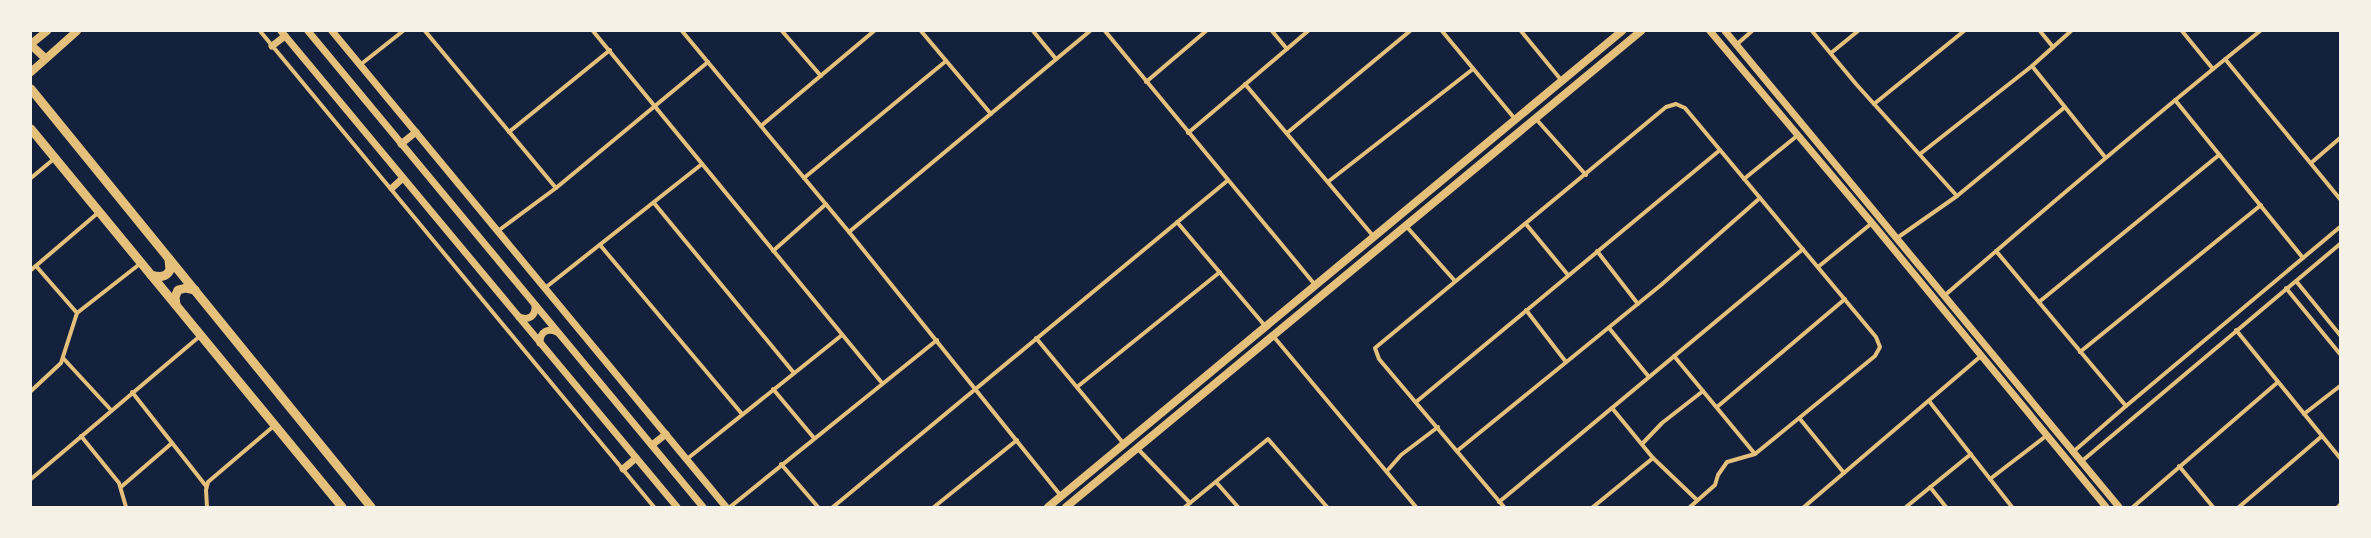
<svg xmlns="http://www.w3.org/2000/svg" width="2371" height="538" viewBox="0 0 2371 538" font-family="Mulish,sans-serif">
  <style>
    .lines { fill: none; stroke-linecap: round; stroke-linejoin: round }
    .minor { stroke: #e5c07b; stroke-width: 4 }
    .tertiary { stroke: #e5c07b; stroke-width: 7 }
    .secondary { stroke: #e5c07b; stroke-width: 8 }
    .primary { stroke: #e5c07b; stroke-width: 9 }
  </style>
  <rect width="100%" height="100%" fill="#14213d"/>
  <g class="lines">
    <!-- minor -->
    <g class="minor">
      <polyline points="260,31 654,507"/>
      <polyline points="425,31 556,188"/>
      <polyline points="593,31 882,383"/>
      <polyline points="682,31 849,232 1061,496"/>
      <polyline points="782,31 821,76"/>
      <polyline points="921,31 991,114"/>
      <polyline points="1033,31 1056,59"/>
      <polyline points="1105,31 1316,286"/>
      <polyline points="1272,31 1287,49"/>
      <polyline points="1442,31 1515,119"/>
      <polyline points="1521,31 1562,81"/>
      <polyline points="1812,31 1856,84 1957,196"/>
      <polyline points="2040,31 2053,47"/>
      <polyline points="2182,31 2213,69"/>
      <polyline points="1736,45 1752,31"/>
      <polyline points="1831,53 1858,31"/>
      <polyline points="2225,59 2340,199"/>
      <polyline points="360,65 403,31"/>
      <polyline points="2032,66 2105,157"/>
      <polyline points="1146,82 1206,31"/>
      <polyline points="1245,84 1374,237"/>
      <polyline points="2175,100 2303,258"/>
      <polyline points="1874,104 1964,31"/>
      <polyline points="1536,119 1586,175"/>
      <polyline points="761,126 874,31"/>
      <polyline points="509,132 610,50"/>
      <polyline points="1188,133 1308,31"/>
      <polyline points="1287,133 1410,31"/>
      <polyline points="1920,154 2032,66 2071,31"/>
      <polyline points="2311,163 2340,138"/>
      <polyline points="31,178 55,158"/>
      <polyline points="804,178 946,61"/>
      <polyline points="1744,179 1798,135"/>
      <polyline points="1329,181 1473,69"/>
      <polyline points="654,203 794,373"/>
      <polyline points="1177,222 1266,327"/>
      <polyline points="1526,224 1568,275"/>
      <polyline points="1406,226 1455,281"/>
      <polyline points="498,231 556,188 708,62"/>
      <polyline points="849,232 1090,31"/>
      <polyline points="1897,238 1957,196 2065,107"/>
      <polyline points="600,245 742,414"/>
      <polyline points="773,251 826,204"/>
      <polyline points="1597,251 1638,304"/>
      <polyline points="1996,251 2126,406"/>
      <polyline points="36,266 77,313"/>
      <polyline points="1818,267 1872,223"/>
      <polyline points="31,270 99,212"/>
      <polyline points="2296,281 2340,335"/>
      <polyline points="545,288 702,164"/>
      <polyline points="2286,288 2340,354"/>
      <path d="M1944,296C2048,206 2153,117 2260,31"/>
      <polyline points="2039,302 2219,155"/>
      <polyline points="1526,310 1566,362"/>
      <polyline points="1609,328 1649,377"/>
      <polyline points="2236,330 2340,458"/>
      <polyline points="1274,337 1416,507"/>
      <polyline points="1036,338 1124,444"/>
      <polyline points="2080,352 2261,205"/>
      <polyline points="1674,356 1755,454"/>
      <polyline points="63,358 111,410"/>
      <polyline points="1077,387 1220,272"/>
      <polyline points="773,389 814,438"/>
      <polyline points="31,391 61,363 77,313 141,263"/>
      <polyline points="132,392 206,486"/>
      <polyline points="1929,401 2012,507"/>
      <polyline points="1416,402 1720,150"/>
      <polyline points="1717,407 1845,299"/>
      <polyline points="1612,408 1653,458 1697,500"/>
      <polyline points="2304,414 2340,386"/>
      <polyline points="1800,419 1844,473"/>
      <polyline points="81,436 119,483 126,507"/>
      <polyline points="1642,444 1662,423 1703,391"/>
      <polyline points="1137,448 1190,503"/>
      <polyline points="1457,451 1661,285 1760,198"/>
      <polyline points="2073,452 2126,406 2340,227"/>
      <polyline points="687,459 842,335"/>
      <polyline points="2082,461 2340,244"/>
      <polyline points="781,464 818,507"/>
      <polyline points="2179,466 2213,507"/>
      <polyline points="1387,471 1401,455 1438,427"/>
      <polyline points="31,479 200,336"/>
      <polyline points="1990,479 2046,436"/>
      <polyline points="1216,482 1238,507"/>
      <polyline points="121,487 172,443"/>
      <polyline points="1930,487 1946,507"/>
      <polyline points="1499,502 1803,249"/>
      <polyline points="207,507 206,490 208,482 275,425"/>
      <polyline points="730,507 937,340"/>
      <polyline points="833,507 1227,181"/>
      <polyline points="934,507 1017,440"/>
      <polyline points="1185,507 1268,439 1327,507"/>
      <polyline points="1504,507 1379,359 1375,348 1666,107 1676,104 1685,108 1876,337 1880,347 1875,356 1755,454 1727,462 1718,475 1715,485 1690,507"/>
      <polyline points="1593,507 1653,458"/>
      <polyline points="1804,507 1981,356"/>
      <polyline points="1906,507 1971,454"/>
      <polyline points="2133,507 2278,382"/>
      <polyline points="2239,507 2322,436"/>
      <polyline points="2338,507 2340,505"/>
    </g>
    <!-- tertiary -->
    <g class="tertiary">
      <polyline points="281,31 677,507"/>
      <polyline points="308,31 703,507"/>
      <polyline points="332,31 726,507"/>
      <polyline points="1710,31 1872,223 2106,507"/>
      <polyline points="1725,31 2119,507"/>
      <polyline points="272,46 285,36"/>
      <polyline points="401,144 416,132"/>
      <polyline points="392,188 403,178"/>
      <path d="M519,317C529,321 536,316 535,305"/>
      <path d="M540,343C540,331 548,328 557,332"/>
      <polyline points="652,445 666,434"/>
      <polyline points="623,469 636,458"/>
    </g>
    <!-- secondary -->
    <g class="secondary">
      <polyline points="31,44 47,31"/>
      <polyline points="31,45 45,58"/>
      <polyline points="31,72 77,31"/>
      <polyline points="1048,507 1622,31"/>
      <polyline points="1066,507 1641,31"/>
    </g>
    <!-- primary -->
    <g class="primary">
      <polyline points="31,89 371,507"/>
      <polyline points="31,129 342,507"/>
      <path d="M151,275C159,277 166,278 170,270L169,259"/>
      <polyline points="176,305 175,297 178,290 186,288 195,290"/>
    </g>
  </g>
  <!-- border -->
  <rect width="2371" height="538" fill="none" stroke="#f6f1e7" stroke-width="64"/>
</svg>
